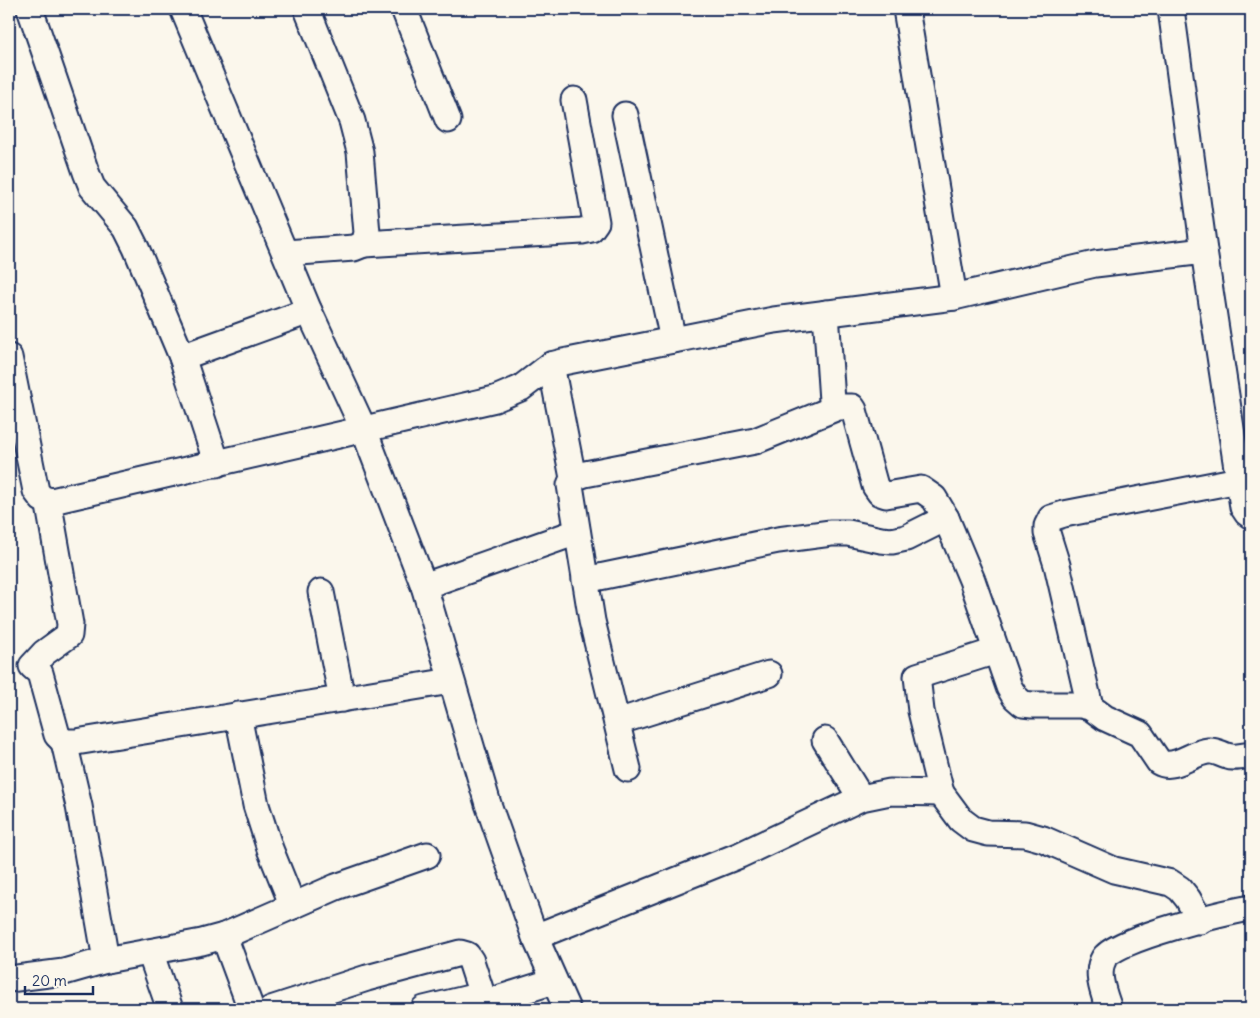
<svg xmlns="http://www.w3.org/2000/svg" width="1260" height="1018" viewBox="0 0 1260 1018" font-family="Delius,sans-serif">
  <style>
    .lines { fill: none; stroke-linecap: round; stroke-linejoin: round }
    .street-casing { stroke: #1b2f5e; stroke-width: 29 }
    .street { stroke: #fbf7ec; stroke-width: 25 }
  </style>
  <rect width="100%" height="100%" fill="#fbf7ec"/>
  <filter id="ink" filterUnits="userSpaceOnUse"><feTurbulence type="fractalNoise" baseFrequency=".02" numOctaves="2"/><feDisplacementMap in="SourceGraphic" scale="10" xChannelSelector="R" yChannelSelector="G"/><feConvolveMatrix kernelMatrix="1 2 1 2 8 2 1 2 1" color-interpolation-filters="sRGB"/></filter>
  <g filter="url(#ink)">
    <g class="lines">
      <defs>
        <g id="street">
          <polyline points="30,9 86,172 92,187 126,228 136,248 182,357 217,464"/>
          <polyline points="183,9 309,311 364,430 424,586 488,804 535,937 567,1009"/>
          <polyline points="404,9 448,120"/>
          <polyline points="906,9 954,297"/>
          <polyline points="1171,9 1204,251"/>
          <polyline points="625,115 673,340"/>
          <polyline points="364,244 582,231 591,229 596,222 574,100"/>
          <polyline points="286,253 354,248 364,244 367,233 360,152 352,121 307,9"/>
          <polyline points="826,313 832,401 833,405 838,407"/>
          <polyline points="9,357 36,491 42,499 52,501 495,399 521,388 551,365 563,362 774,320 954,297 1095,264 1204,251 1243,507 1247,513 1251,516"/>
          <polyline points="182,357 309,311"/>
          <polyline points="551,365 573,478"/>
          <polyline points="48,500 70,624 69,635 44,653 32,666 40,673 57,735 64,742 76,742 451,681"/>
          <polyline points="585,580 778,540 831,533 848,533 881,540 892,541 906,538 946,518"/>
          <polyline points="424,586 577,532"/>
          <polyline points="321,592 342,699"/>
          <polyline points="1090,707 1057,565 1047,533 1047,526 1051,518 1064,514 1239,480"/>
          <polyline points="238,715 256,805 270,849 293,906"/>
          <polyline points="617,722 769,674"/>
          <polyline points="64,742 79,806 106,960"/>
          <path d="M628,769L592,621L570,485L573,478L585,474L755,441L838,407H852L854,410L875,486L880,493L886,495L921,489L934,498L946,518L972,580L1009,687L1015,697L1023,704L1032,705H1081L1090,707L1105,718L1140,734L1159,762C1174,771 1193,752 1208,751C1216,750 1220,754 1227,756C1235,759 1244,756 1251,755"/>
          <polyline points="941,793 961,820 973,829 988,833 1025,834 1043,839 1114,870 1171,883 1180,889 1188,899 1200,921"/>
          <polyline points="861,798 890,792 941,793 921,711 917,676 996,651"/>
          <polyline points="224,936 251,1009"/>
          <polyline points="535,937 740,855 861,798 825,740"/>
          <polyline points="150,952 170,1009"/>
          <polyline points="9,979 64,972 106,960 202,942 224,936 336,887 427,855"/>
          <polyline points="271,1009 367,978 460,953 467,955 471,961 482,995 491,1001 554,981"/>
          <polyline points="424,1009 482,995"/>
          <path d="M1109,1009C1104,994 1095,973 1104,958C1115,939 1227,912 1251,908"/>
        </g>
      </defs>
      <!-- street casing -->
      <use href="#street" class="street-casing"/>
      <!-- street -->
      <use href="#street" class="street"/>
    </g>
  </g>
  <!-- margin -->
  <rect width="1260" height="1018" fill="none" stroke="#fbf7ec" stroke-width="30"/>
  <rect x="15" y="15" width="1230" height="988" fill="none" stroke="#1b2f5e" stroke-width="2" filter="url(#ink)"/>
  <!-- scale -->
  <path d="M25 986v8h68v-8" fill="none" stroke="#1b2f5e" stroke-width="2.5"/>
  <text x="32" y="986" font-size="15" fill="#1b2f5e" stroke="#fbf7ec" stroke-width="4" paint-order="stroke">20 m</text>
</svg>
